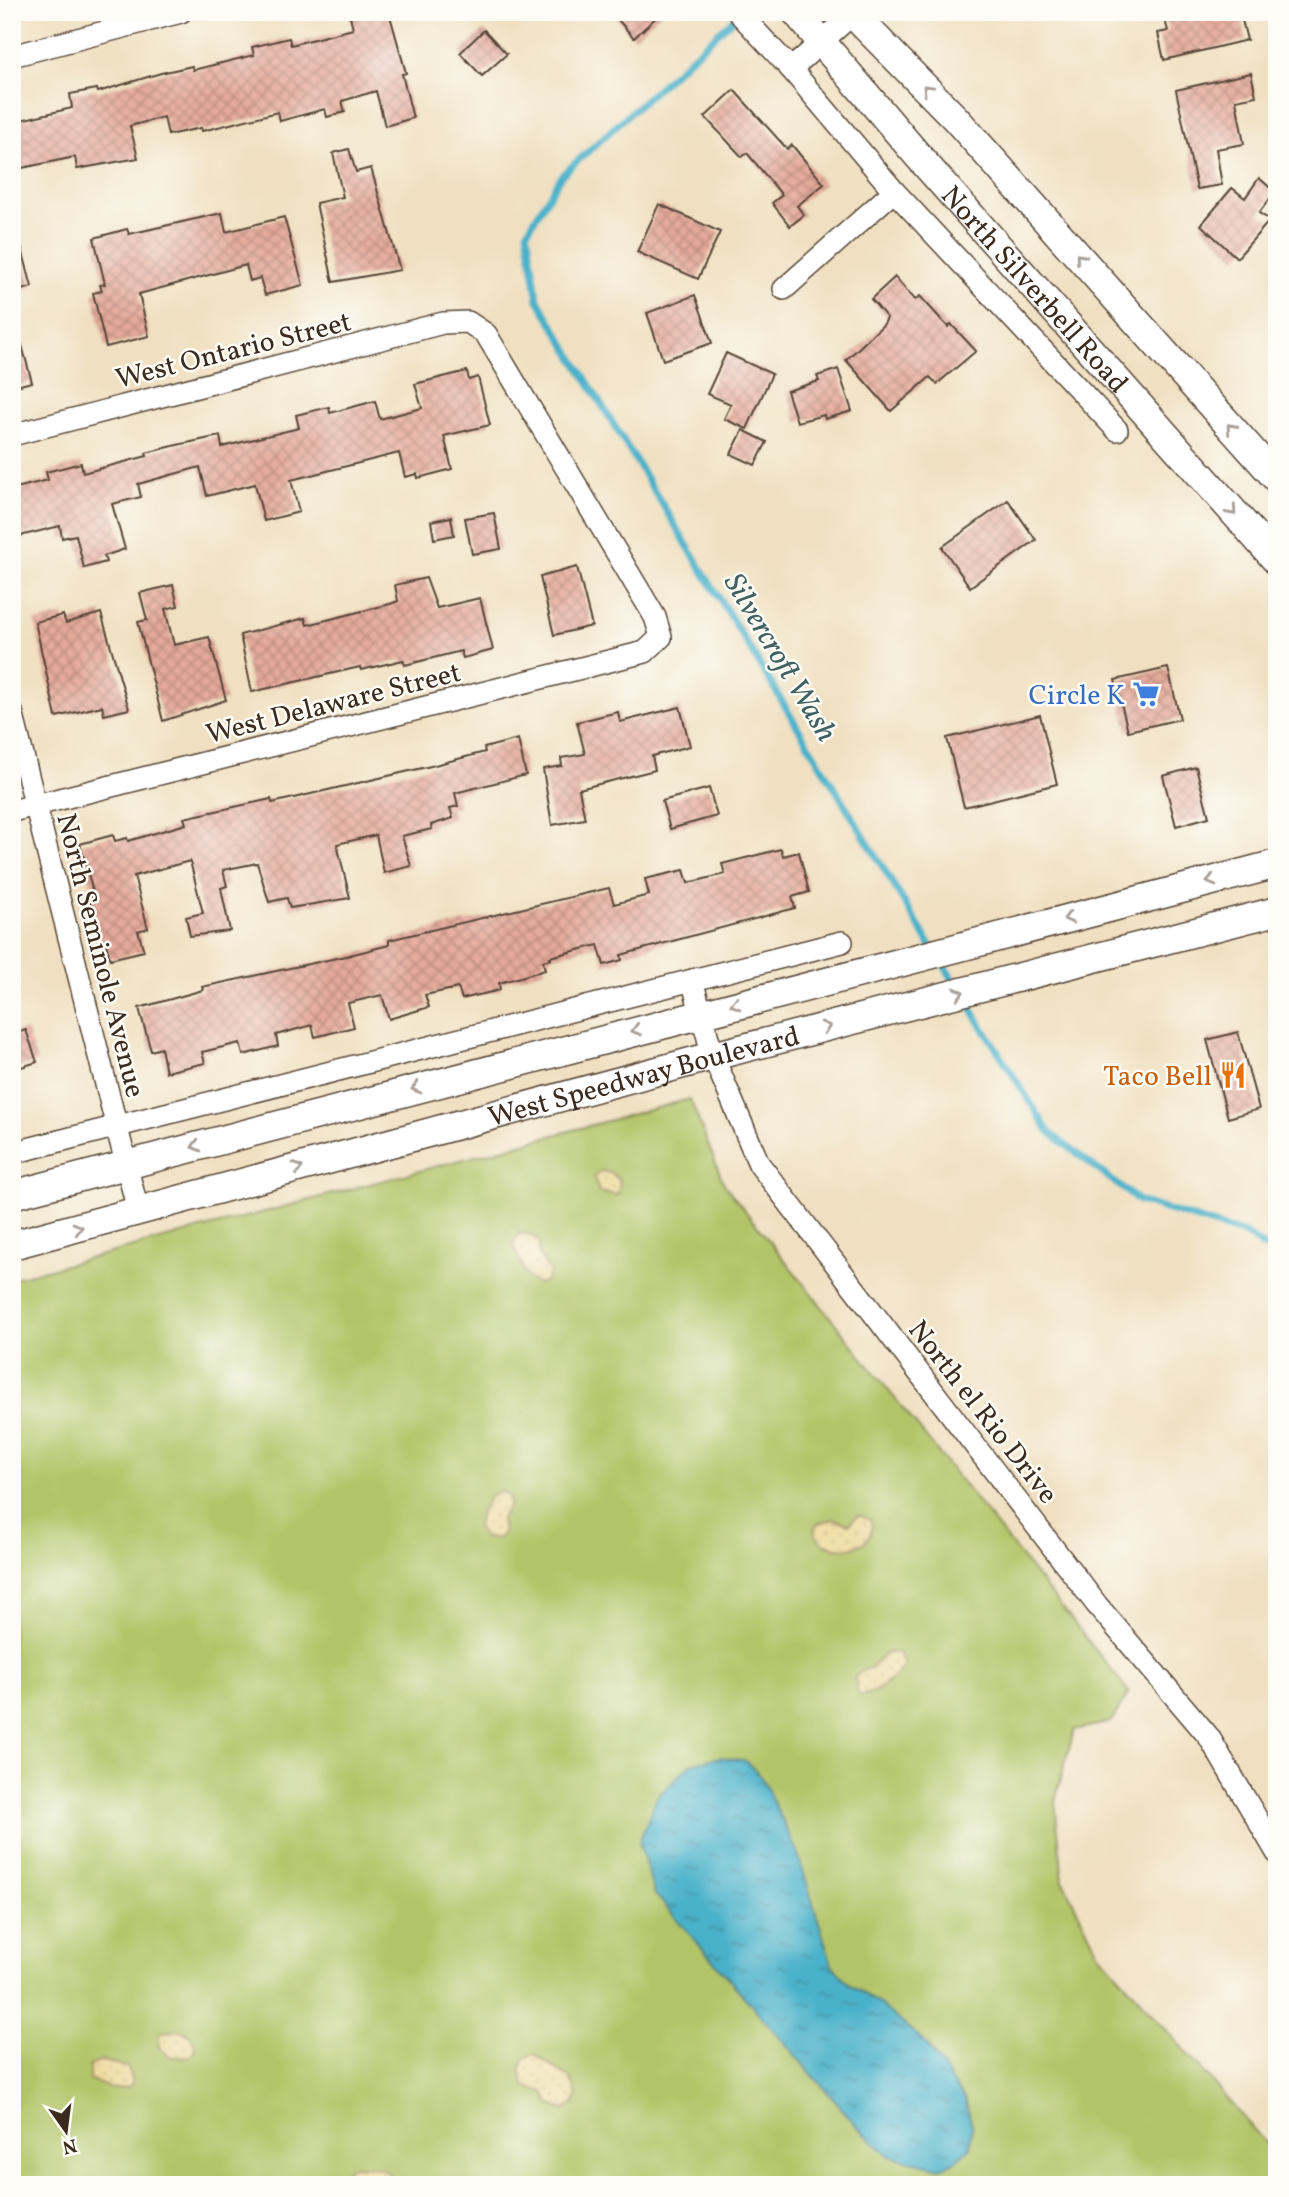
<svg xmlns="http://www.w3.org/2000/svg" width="1289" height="2197" viewBox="0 0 1289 2197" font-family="Vollkorn,serif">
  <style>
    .grass { fill: #b2c467; stroke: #767742; stroke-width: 2 }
    .sand { fill: url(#sand-dots); stroke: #94825e; stroke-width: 2 }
    .water { fill: url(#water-ripples); stroke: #426e74; stroke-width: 2 }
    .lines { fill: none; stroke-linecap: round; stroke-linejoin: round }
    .stream { stroke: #4ab1c9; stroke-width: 7 }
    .building { fill: url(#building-cross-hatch) }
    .minor-casing { stroke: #564536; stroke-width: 24 }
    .major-casing { stroke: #564536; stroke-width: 31 }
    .minor { stroke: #fff; stroke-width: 21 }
    .major { stroke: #fff; stroke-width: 28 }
    .oneway { stroke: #a79f9a }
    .labels { text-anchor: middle; stroke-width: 5; stroke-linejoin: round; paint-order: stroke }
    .street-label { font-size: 28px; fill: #3b2a1e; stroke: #fdfcf7 }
    .shop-label { font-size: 28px; fill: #366cbe; stroke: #fdfcf7; text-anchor: end }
    .food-label { font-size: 28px; fill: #c56008; stroke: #fdfcf7; text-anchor: end }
    .water-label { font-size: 30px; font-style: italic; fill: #416062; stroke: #fdfcf7 }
  </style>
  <defs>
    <pattern id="sand-dots" width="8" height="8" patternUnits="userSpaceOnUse" patternTransform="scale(1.75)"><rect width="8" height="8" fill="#eeda9e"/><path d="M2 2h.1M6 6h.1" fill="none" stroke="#cdbb88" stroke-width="1.8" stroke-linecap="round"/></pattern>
    <pattern id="water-ripples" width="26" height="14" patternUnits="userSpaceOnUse" patternTransform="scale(1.75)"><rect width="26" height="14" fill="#4ab1c9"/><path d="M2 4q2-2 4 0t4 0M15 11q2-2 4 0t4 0" fill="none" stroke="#3f90a3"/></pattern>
    <pattern id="building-cross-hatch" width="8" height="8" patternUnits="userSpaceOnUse" patternTransform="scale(1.75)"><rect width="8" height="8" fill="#e5aa9b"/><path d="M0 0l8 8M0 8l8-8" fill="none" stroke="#bb8b7e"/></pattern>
  </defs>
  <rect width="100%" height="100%" fill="#fdfcf7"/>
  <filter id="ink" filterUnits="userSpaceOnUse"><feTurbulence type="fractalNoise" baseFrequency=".0143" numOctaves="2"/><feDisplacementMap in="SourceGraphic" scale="14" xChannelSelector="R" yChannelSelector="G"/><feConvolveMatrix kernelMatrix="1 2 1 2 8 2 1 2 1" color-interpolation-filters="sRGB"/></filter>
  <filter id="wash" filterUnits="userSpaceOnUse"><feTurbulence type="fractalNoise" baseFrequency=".00686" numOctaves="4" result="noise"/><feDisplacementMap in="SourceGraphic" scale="28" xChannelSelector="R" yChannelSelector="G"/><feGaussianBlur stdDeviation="1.57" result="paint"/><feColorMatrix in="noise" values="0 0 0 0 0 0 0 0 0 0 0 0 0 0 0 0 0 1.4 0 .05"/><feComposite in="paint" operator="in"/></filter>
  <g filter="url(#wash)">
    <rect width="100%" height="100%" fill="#f0e0c1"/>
    <!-- grass -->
    <polygon class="grass" points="690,1099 724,1184 1129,1692 1111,1722 1074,1730 1055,1801 1063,1881 1098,1952 1277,2156 1277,2185 12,2185 12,1279"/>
    <!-- sand -->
    <g class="sand">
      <polygon points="601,1171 611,1173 620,1181 618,1195 599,1192 594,1177"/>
      <polygon points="519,1233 532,1235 539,1241 539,1255 550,1272 546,1282 537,1284 526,1276 513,1245"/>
      <path d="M503,1491C516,1501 507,1509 501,1518L503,1532L499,1538L485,1539L477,1528L479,1515L491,1495Z"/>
      <path d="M858,1515L871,1520C879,1554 820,1558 814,1529L818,1523L834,1519L849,1524Z"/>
      <path d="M886,1653H899L904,1664C900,1675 873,1697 860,1695L856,1690L855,1677L863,1670L870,1669Z"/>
      <path d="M177,2030C188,2031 194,2038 195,2049L191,2056L170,2057L159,2047V2033Z"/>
      <polygon points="534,2054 571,2079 577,2096 574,2103 565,2110 549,2104 544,2092 524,2086 520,2069 524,2060"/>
      <polygon points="102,2061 128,2067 132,2083 129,2087 111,2089 89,2079 89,2066"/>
      <path d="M352,2166C368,2167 392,2164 394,2185H346L343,2174Z"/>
    </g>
    <!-- water -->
    <polygon class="water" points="720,1757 746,1761 761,1776 797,1851 832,1965 849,1984 878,2003 924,2041 966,2102 972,2126 970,2148 955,2162 940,2168 890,2156 863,2133 654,1893 639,1842 657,1797 691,1764"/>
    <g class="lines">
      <!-- stream -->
      <g class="stream">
        <polyline points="738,15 561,176 527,232 538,300 932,948"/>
        <polyline points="939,958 957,986"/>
        <polyline points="963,996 1049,1132 1139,1201 1245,1234 1277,1256"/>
      </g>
    </g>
    <g id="blocks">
      <!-- building -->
      <g class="building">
        <polygon points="349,12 389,12 406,73 402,74 413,118 385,126 376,91 342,101 345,112 327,117 325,109 280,121 278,112 202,131 201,128 168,135 164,117 130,126 138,158 77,169 75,157 17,169 12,149 12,122 72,108 70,94 97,89 98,92 161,73 192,66 193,70 254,55 252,47 289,38 291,45 353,29"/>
        <polygon points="611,12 662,12 634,38"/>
        <polygon points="1163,12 1240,12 1247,40 1164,60 1158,33 1168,31"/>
        <polygon points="484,30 507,54 482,76 460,53"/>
        <polygon points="1251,73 1256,96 1236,100 1244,144 1216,149 1222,185 1197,189 1176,90"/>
        <polygon points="734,90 787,149 792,145 824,184 797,206 804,215 790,226 772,203 782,195 747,153 742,157 705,117"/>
        <polygon points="349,149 356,172 371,168 400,270 333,282 316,203 343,197 333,153"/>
        <polygon points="1259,178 1275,192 1259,213 1270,220 1237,258 1201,225 1232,188 1245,198"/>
        <polygon points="659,204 720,232 698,279 637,252"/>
        <polygon points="222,213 226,232 284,217 303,285 265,295 260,278 250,281 246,265 139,294 149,336 106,347 93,293 102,291 100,285 105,284 94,238 127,229 129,234"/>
        <polygon points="18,234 32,287 12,293 12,235"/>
        <polygon points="895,277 915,300 920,296 948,327 951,324 976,351 937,384 930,377 891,411 846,360 884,324 887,318 871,299"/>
        <polygon points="695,295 712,343 663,360 647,313"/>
        <polygon points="18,331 32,382 12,387 12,332"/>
        <polygon points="726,353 772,374 747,429 724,419 731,404 707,394"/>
        <polygon points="838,369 852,411 825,419 824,415 797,422 787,391 819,381 817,376"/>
        <polygon points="467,371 469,380 478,377 490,425 444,436 452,469 418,478 417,474 405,477 399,453 291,480 299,512 264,521 255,484 207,496 200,467 138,484 141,497 112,504 125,549 104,556 106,562 84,568 76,535 62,538 60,526 12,538 12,489 48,480 46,472 81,463 83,473 147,456 146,453 177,445 220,436 222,447 299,428 296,415 329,407 330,413 375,401 380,419 422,408 415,384"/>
        <polygon points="743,430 767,442 755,465 731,454"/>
        <polygon points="1008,500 1036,540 970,587 942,547"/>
        <polygon points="494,513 501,549 472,554 465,518"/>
        <polygon points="451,517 454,535 434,539 431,521"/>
        <polygon points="577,567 592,626 554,635 540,577"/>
        <polygon points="426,578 437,608 480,598 493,650 463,658 461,651 405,665 403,660 361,670 360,667 252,692 240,635 305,618 307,625 390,604 398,601 395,585"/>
        <polygon points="173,585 178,606 165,609 174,645 209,637 226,700 163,721 138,622 147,620 140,593"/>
        <polygon points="101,613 129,709 104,715 102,706 56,717 35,622 63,615 66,623"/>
        <polygon points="1168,668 1180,719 1128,731 1115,680"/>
        <polygon points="680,707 690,746 652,756 655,770 579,789 585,819 552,825 543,769 562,766 561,758 585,754 577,722 618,712 620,722"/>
        <polygon points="1040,715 1057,784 964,807 947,738"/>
        <polygon points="518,739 526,775 455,793 458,806 450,808 453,818 431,825 432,829 402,836 411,866 384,873 376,835 337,844 350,898 290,908 287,898 269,902 257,863 223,870 227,886 221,888 230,931 190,936 186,917 203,913 190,861 134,876 148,928 138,931 144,951 110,959 105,939 100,940 89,898 94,896 80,844 113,835 115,841 127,838 128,841 186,824 184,818 271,799 272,803 431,766 485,752 484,748"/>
        <polygon points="1196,767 1209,817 1176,826 1163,776"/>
        <polygon points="709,788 717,816 670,829 662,801"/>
        <polygon points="781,849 783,856 799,852 809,892 792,897 795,908 621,955 622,960 604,965 598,945 550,957 551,959 543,961 545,970 499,983 500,990 462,999 458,988 425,995 429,1007 389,1019 382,995 348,1003 354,1027 315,1037 312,1025 276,1035 278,1046 243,1055 240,1043 202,1052 205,1063 166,1072 161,1048 151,1051 139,1008 203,990 202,987 346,956 389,945 389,940 609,888 614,904 649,895 645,879 684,870 688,883 725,874 722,864"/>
        <polygon points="26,1030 37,1062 12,1070 12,1034"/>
        <polygon points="1238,1032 1259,1109 1228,1118 1207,1040"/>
      </g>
    </g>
  </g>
  <g filter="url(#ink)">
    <use href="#blocks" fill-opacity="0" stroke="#564536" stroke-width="2"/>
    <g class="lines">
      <defs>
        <g id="minor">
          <polyline points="738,12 791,69 894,191 1117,430"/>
          <polyline points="12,56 181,12"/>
          <polyline points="791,69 855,12"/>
          <polyline points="784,289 894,191"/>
          <polyline points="12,435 443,323 468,322 486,334 655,617 661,637 645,652 12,811"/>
          <polyline points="12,712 138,1211"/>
          <polyline points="692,980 713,1056 759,1164 1097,1605 1209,1737 1277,1853"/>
          <polyline points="12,1153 842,942"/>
        </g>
        <g id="major">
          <path id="s1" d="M796,12L919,157L1277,561"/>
          <polyline points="851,12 956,119 1277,479"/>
          <polyline points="12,1195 1277,864"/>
          <path id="s2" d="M12,1245L713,1056L1277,911"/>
        </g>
      </defs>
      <!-- minor casing -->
      <use href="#minor" class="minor-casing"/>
      <!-- major casing -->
      <use href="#major" class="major-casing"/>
      <!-- minor -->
      <use href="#minor" class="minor"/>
      <!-- major -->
      <use href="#major" class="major"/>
    </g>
    <!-- one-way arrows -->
    <defs><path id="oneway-chevron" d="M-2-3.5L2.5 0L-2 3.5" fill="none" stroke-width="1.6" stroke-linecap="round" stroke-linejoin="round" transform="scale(1.75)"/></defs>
    <g class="oneway">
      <use href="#oneway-chevron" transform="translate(927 89) rotate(-135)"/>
      <use href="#oneway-chevron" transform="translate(1080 258) rotate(-132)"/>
      <use href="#oneway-chevron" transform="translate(1231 428) rotate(-132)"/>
      <use href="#oneway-chevron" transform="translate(1232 511) rotate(48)"/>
      <use href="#oneway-chevron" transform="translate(1211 881) rotate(165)"/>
      <use href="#oneway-chevron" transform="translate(1068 918) rotate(166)"/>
      <use href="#oneway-chevron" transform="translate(959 993) rotate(-15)"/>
      <use href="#oneway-chevron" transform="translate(735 1004) rotate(165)"/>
      <use href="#oneway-chevron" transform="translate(826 1027) rotate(-14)"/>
      <use href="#oneway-chevron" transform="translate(636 1030) rotate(165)"/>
      <use href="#oneway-chevron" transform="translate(416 1088) rotate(165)"/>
      <use href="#oneway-chevron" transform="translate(196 1146) rotate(165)"/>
      <use href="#oneway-chevron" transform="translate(298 1168) rotate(-15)"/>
      <use href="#oneway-chevron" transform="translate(78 1228) rotate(-15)"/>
    </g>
  </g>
  <!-- icons -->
  <defs>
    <symbol id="supermarket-bare" viewBox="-9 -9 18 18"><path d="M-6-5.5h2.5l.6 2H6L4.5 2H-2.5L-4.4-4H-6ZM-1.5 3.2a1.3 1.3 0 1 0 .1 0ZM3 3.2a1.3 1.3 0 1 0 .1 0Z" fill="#3f7fe0" stroke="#fdfcf7" stroke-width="2.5" paint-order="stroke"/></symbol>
    <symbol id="restaurant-bare" viewBox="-9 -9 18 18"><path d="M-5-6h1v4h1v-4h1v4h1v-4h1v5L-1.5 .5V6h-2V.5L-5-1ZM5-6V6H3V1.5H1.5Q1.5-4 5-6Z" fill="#e8710a" stroke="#fdfcf7" stroke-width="2.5" paint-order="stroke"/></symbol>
  </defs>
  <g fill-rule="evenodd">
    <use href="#supermarket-bare" x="1127" y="675" width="38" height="38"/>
    <use href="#restaurant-bare" x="1214" y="1056" width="38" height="38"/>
  </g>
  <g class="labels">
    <!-- street labels -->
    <g class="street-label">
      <text dy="10" stroke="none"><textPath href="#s1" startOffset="366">North Silverbell Road</textPath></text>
      <text transform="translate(233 349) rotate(-14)" y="10">West Ontario Street</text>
      <text transform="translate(333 702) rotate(-14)" y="10">West Delaware Street</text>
      <text transform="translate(102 955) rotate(76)" y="10">North Seminole Avenue</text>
      <text dy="10" stroke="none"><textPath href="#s2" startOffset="654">West Speedway Boulevard</textPath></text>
      <text transform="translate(984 1411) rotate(52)" y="10">North el Rio Drive</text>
    </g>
    <!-- shop labels -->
    <g class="shop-label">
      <text x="1125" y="704">Circle K</text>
    </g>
    <!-- food labels -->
    <g class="food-label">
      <text x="1212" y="1085">Taco Bell</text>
    </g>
    <!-- water labels -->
    <g class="water-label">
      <text transform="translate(781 657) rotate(59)" y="10">Silvercroft Wash</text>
    </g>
  </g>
  <!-- margin -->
  <rect width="1289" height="2197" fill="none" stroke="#fdfcf7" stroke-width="42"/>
  <!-- north arrow -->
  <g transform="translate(66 2131) rotate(166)" stroke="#fdfcf7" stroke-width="5" paint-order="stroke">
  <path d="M0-5L12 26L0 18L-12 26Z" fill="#3b2a1e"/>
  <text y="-10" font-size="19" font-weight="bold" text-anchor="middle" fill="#3b2a1e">N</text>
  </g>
</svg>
